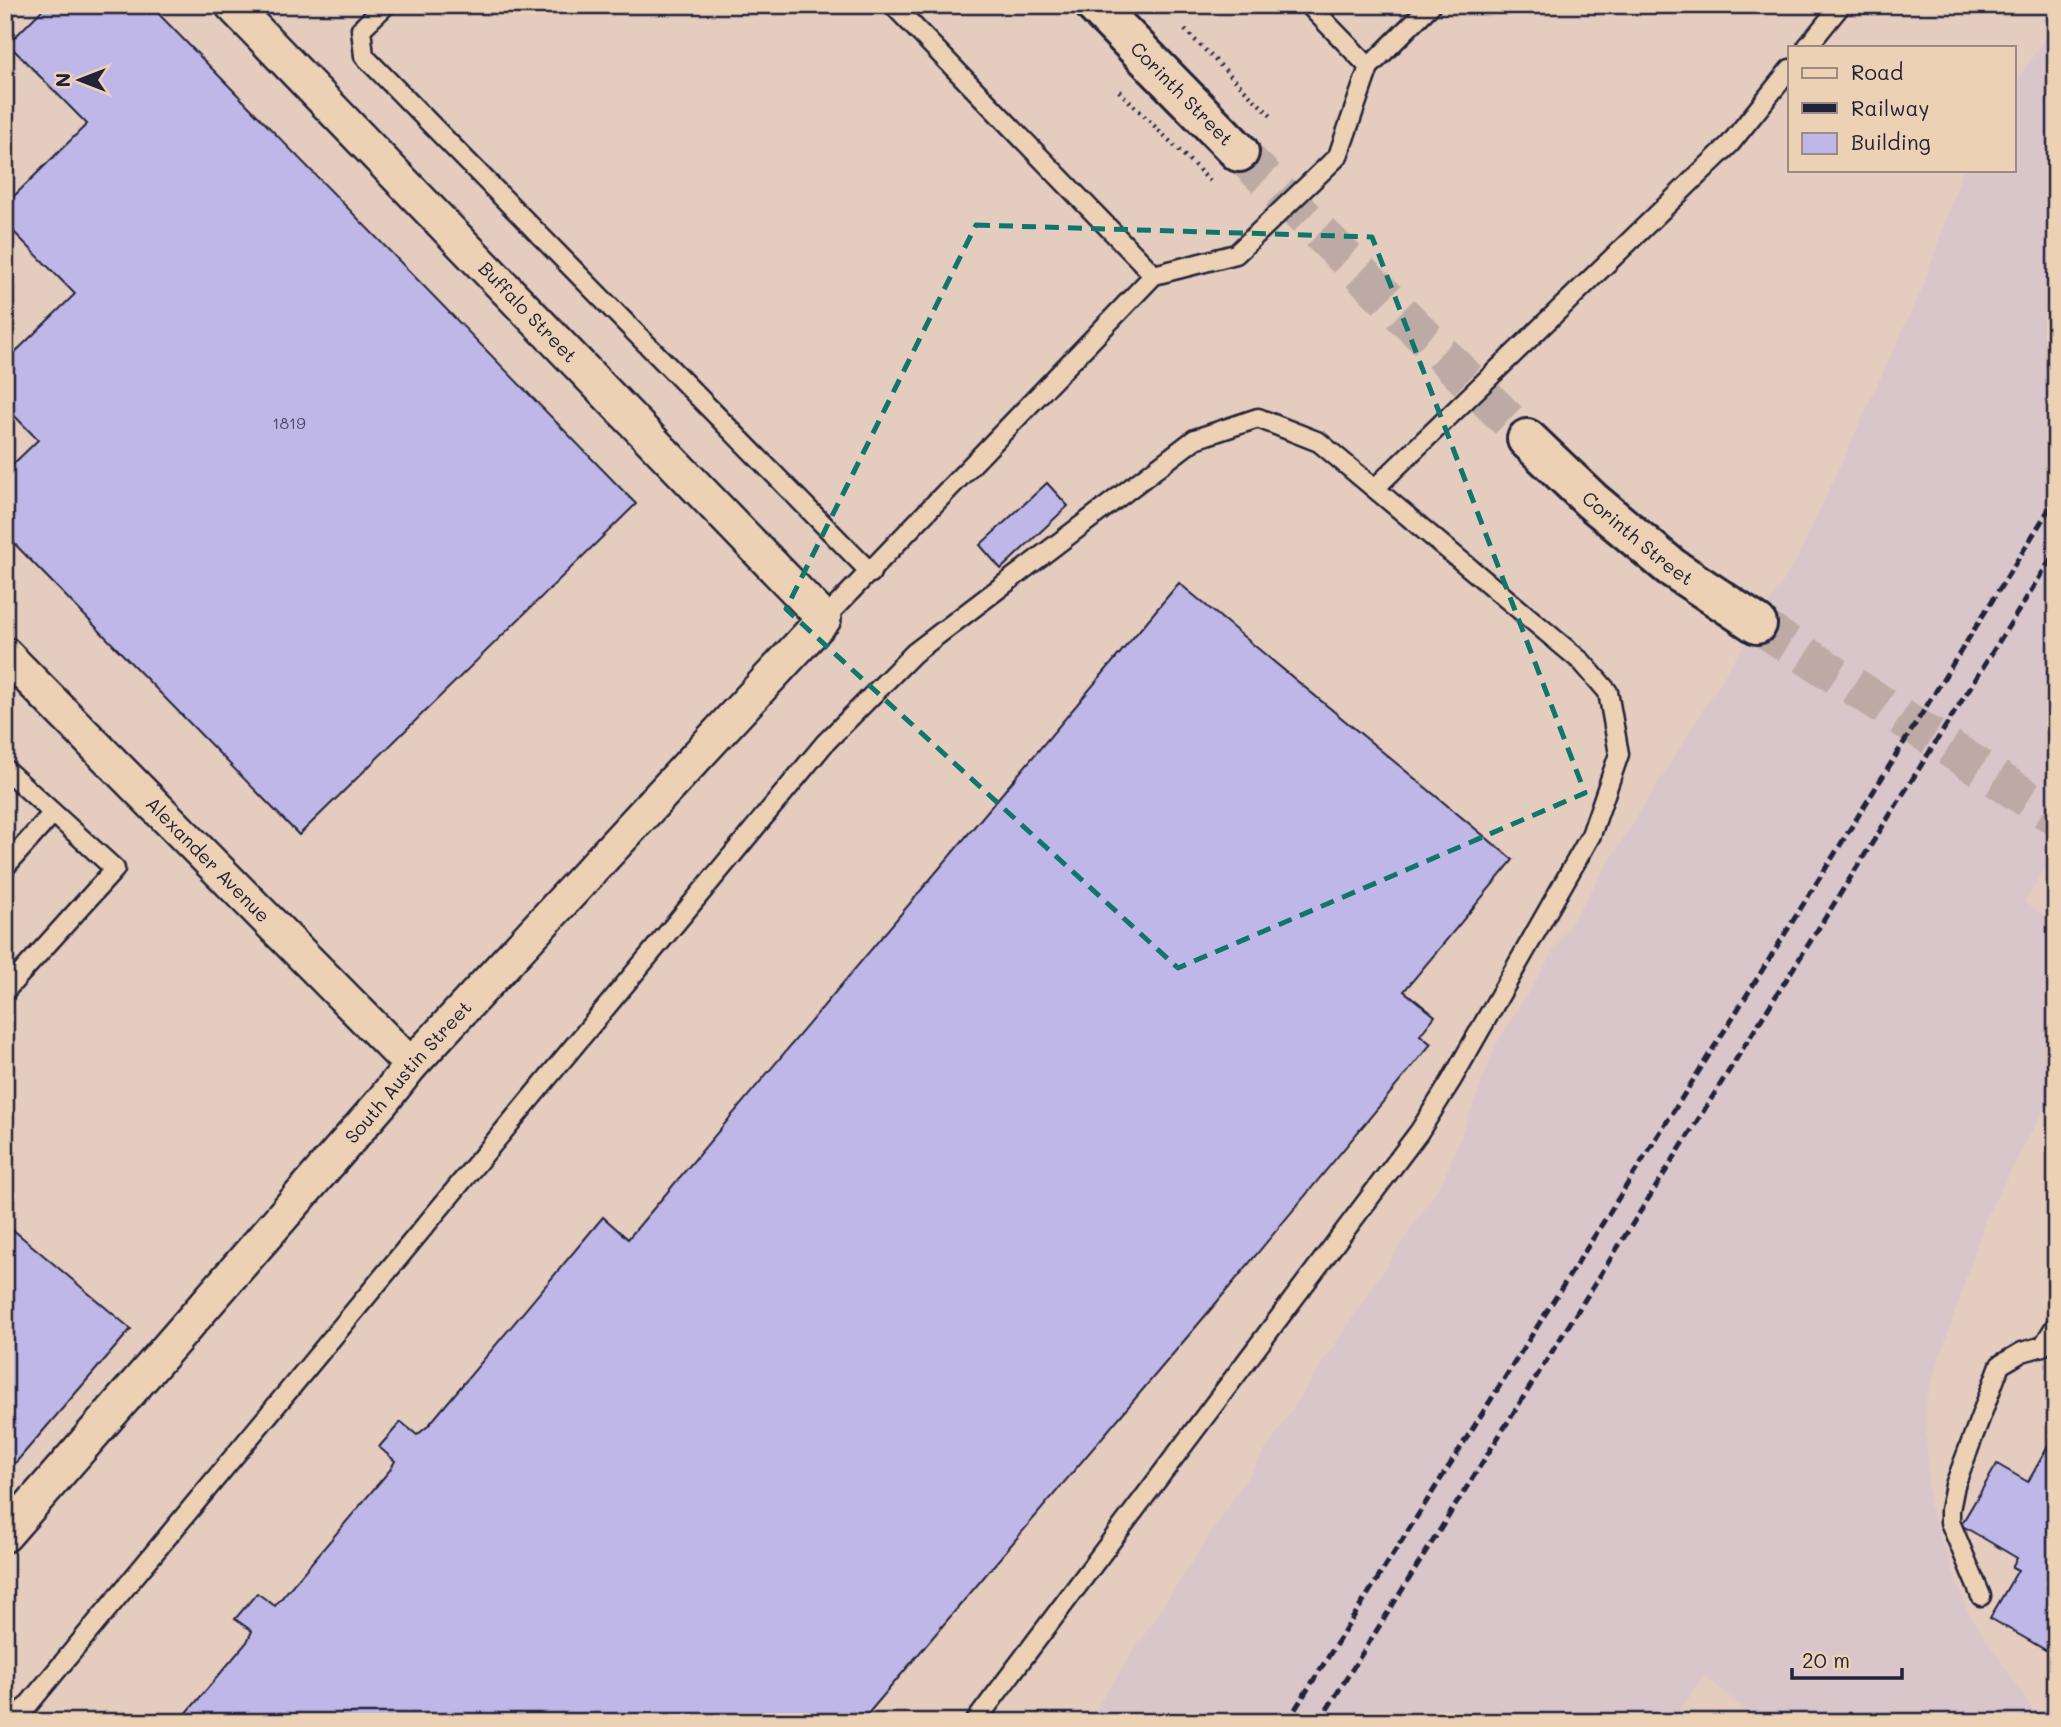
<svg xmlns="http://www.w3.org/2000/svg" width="2061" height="1727" viewBox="0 0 2061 1727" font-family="Mali,sans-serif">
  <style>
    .built { fill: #d9c6cb }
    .building { fill: #bfb7e8; stroke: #22223b; stroke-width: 2 }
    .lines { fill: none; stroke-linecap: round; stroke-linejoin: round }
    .secondary-tunnel { stroke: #bdaaa4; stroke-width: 38; stroke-dasharray: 38 19; stroke-linecap: butt }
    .lane-casing { stroke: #22223b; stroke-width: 23 }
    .street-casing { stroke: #22223b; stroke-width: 38 }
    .secondary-casing { stroke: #22223b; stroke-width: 44 }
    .path { stroke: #22223b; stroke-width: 4.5; stroke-dasharray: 2 5; stroke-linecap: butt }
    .lane { stroke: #edd1b4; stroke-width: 18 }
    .street { stroke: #edd1b4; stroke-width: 33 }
    .secondary { stroke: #edd1b4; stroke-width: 38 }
    .rail { stroke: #22223b; stroke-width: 5; stroke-dasharray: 10 5; stroke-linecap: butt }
    .marked { fill: none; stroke: #0f766e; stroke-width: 5; stroke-dasharray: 14 9; stroke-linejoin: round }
    .labels { text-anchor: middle; stroke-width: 7; stroke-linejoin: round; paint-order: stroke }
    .number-label { font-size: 16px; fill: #494766 }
    .street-label { font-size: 19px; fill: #22223b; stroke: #edd1b4 }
  </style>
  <rect width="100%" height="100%" fill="#e4ccbe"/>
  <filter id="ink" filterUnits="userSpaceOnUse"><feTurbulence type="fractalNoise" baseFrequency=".0143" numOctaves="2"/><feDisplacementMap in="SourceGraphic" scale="14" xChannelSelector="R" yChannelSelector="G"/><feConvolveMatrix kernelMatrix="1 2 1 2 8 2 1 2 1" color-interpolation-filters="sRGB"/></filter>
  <g filter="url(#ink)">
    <!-- built -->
    <polygon class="built" points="2056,21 2056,850 2024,902 2056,923 2056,952 2051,961 2056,966 2056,1086 1986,1217 1925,1403 1929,1503 1967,1611 2041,1722 1760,1722 1704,1675 1672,1722 1087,1722 1445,1177 1497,1043 1798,557 1925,282 1963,170 2014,170 2014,86"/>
    <!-- building -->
    <g class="building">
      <polygon points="47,5 150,5 636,504 299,835 5,534 5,472 38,440 5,406 5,362 75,294 5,223 5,205 87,124 8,44"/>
      <polygon points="1047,483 1068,506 1001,569 980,545"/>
      <polygon points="1179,583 1513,860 1404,991 1435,1016 1420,1035 1431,1044 1217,1302 861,1722 179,1722 247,1642 252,1631 235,1619 257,1593 275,1606 390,1470 395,1461 379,1447 401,1422 417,1435 428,1426 603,1217 628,1239"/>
      <polygon points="5,1223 131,1329 5,1475"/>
      <polygon points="2056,1432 2056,1656 1990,1618 2018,1570 2012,1567 2017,1558 1961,1525 1997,1464 2028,1482"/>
    </g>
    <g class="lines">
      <!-- secondary-tunnel -->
      <g class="secondary-tunnel">
        <polyline points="1239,152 1527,439"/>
        <polyline points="1757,624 2056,817"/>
      </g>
      <defs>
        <g id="lane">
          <polyline points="386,5 361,29 364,56 871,573"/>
          <polyline points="893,5 1154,275"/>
          <polyline points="1309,5 1369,67"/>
          <polyline points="1807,47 1841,5"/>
          <polyline points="1375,488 1730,144 1790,69"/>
          <polyline points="824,619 1154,275 1236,254 1338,156 1369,67 1431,5"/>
          <polyline points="5,769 115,869 5,991"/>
          <polyline points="5,867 53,813"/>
          <polyline points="1981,1596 1950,1522 1950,1510 1955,1485 2000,1365 2022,1352 2043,1346 2056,1325"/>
          <polyline points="14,1722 825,743 914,653 1195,439 1258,418 1319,442 1582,662 1608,692 1619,754 1591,835 1451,1081 1419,1132 975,1722"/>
        </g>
        <g id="street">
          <path id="s1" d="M5,654L411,1065"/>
          <path id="s2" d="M5,1535L381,1103L411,1065L824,619L232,5"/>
        </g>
        <g id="secondary">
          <path id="s3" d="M1095,5L1239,152"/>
          <path id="s4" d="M1527,439L1592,501L1671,567L1757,624"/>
        </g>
      </defs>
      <!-- lane casing -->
      <use href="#lane" class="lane-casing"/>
      <!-- street casing -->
      <use href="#street" class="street-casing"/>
      <!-- secondary casing -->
      <use href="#secondary" class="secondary-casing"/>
      <!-- path -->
      <g class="path">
        <polyline points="1185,30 1272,117"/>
        <polyline points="1119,91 1210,181"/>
      </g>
      <!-- lane -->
      <use href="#lane" class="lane"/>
      <!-- street -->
      <use href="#street" class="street"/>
      <!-- secondary -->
      <use href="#secondary" class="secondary"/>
      <!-- rail -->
      <g class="rail">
        <polyline points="1287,1722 1735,1014 2056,498"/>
        <polyline points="1319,1722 2056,551"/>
      </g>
    </g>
  </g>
  <!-- marked area -->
  <path class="marked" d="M976,225L1372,237L1585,793L1178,968L786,609Z"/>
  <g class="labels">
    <!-- number labels -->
    <g class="number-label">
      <text x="289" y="429">1819</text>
    </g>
    <!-- street labels -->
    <g class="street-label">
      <text dy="7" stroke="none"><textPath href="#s3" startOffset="124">Corinth Street</textPath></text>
      <text transform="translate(528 312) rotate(46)" y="7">Buffalo Street</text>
      <text dy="7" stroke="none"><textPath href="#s4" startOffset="149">Corinth Street</textPath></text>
      <text dy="7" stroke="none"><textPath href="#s1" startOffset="289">Alexander Avenue</textPath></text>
      <text dy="7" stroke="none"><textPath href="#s2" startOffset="614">South Austin Street</textPath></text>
    </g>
  </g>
  <!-- margin -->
  <rect width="2061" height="1727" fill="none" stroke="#edd1b4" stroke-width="28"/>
  <rect x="14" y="14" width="2033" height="1699" fill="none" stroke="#22223b" stroke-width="2.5" filter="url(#ink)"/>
  <!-- legend -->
  <rect x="1788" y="46" width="228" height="126" fill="#edd1b4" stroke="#9c8b84" stroke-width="2"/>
  <rect x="1802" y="68" width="35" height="10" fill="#edd1b4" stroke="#9c8b84" stroke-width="2"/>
  <text x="1851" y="80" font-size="21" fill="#22223b">Road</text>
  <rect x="1802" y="103" width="35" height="10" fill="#22223b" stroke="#9c8b84" stroke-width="2"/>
  <text x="1851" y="116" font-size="21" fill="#22223b">Railway</text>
  <rect x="1802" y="133" width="35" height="21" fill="#bfb7e8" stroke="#9c8b84" stroke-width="2"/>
  <text x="1851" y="150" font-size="21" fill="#22223b">Building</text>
  <!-- north arrow -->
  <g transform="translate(80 80) rotate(270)" stroke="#edd1b4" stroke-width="5" paint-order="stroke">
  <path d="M0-5L12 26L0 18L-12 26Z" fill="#22223b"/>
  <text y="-10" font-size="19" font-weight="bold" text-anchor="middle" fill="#22223b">N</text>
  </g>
  <!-- scale -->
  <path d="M1792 1668v10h110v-10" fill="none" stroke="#22223b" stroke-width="3.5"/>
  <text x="1802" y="1668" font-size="21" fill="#22223b" stroke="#edd1b4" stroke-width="5" paint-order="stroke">20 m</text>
</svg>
